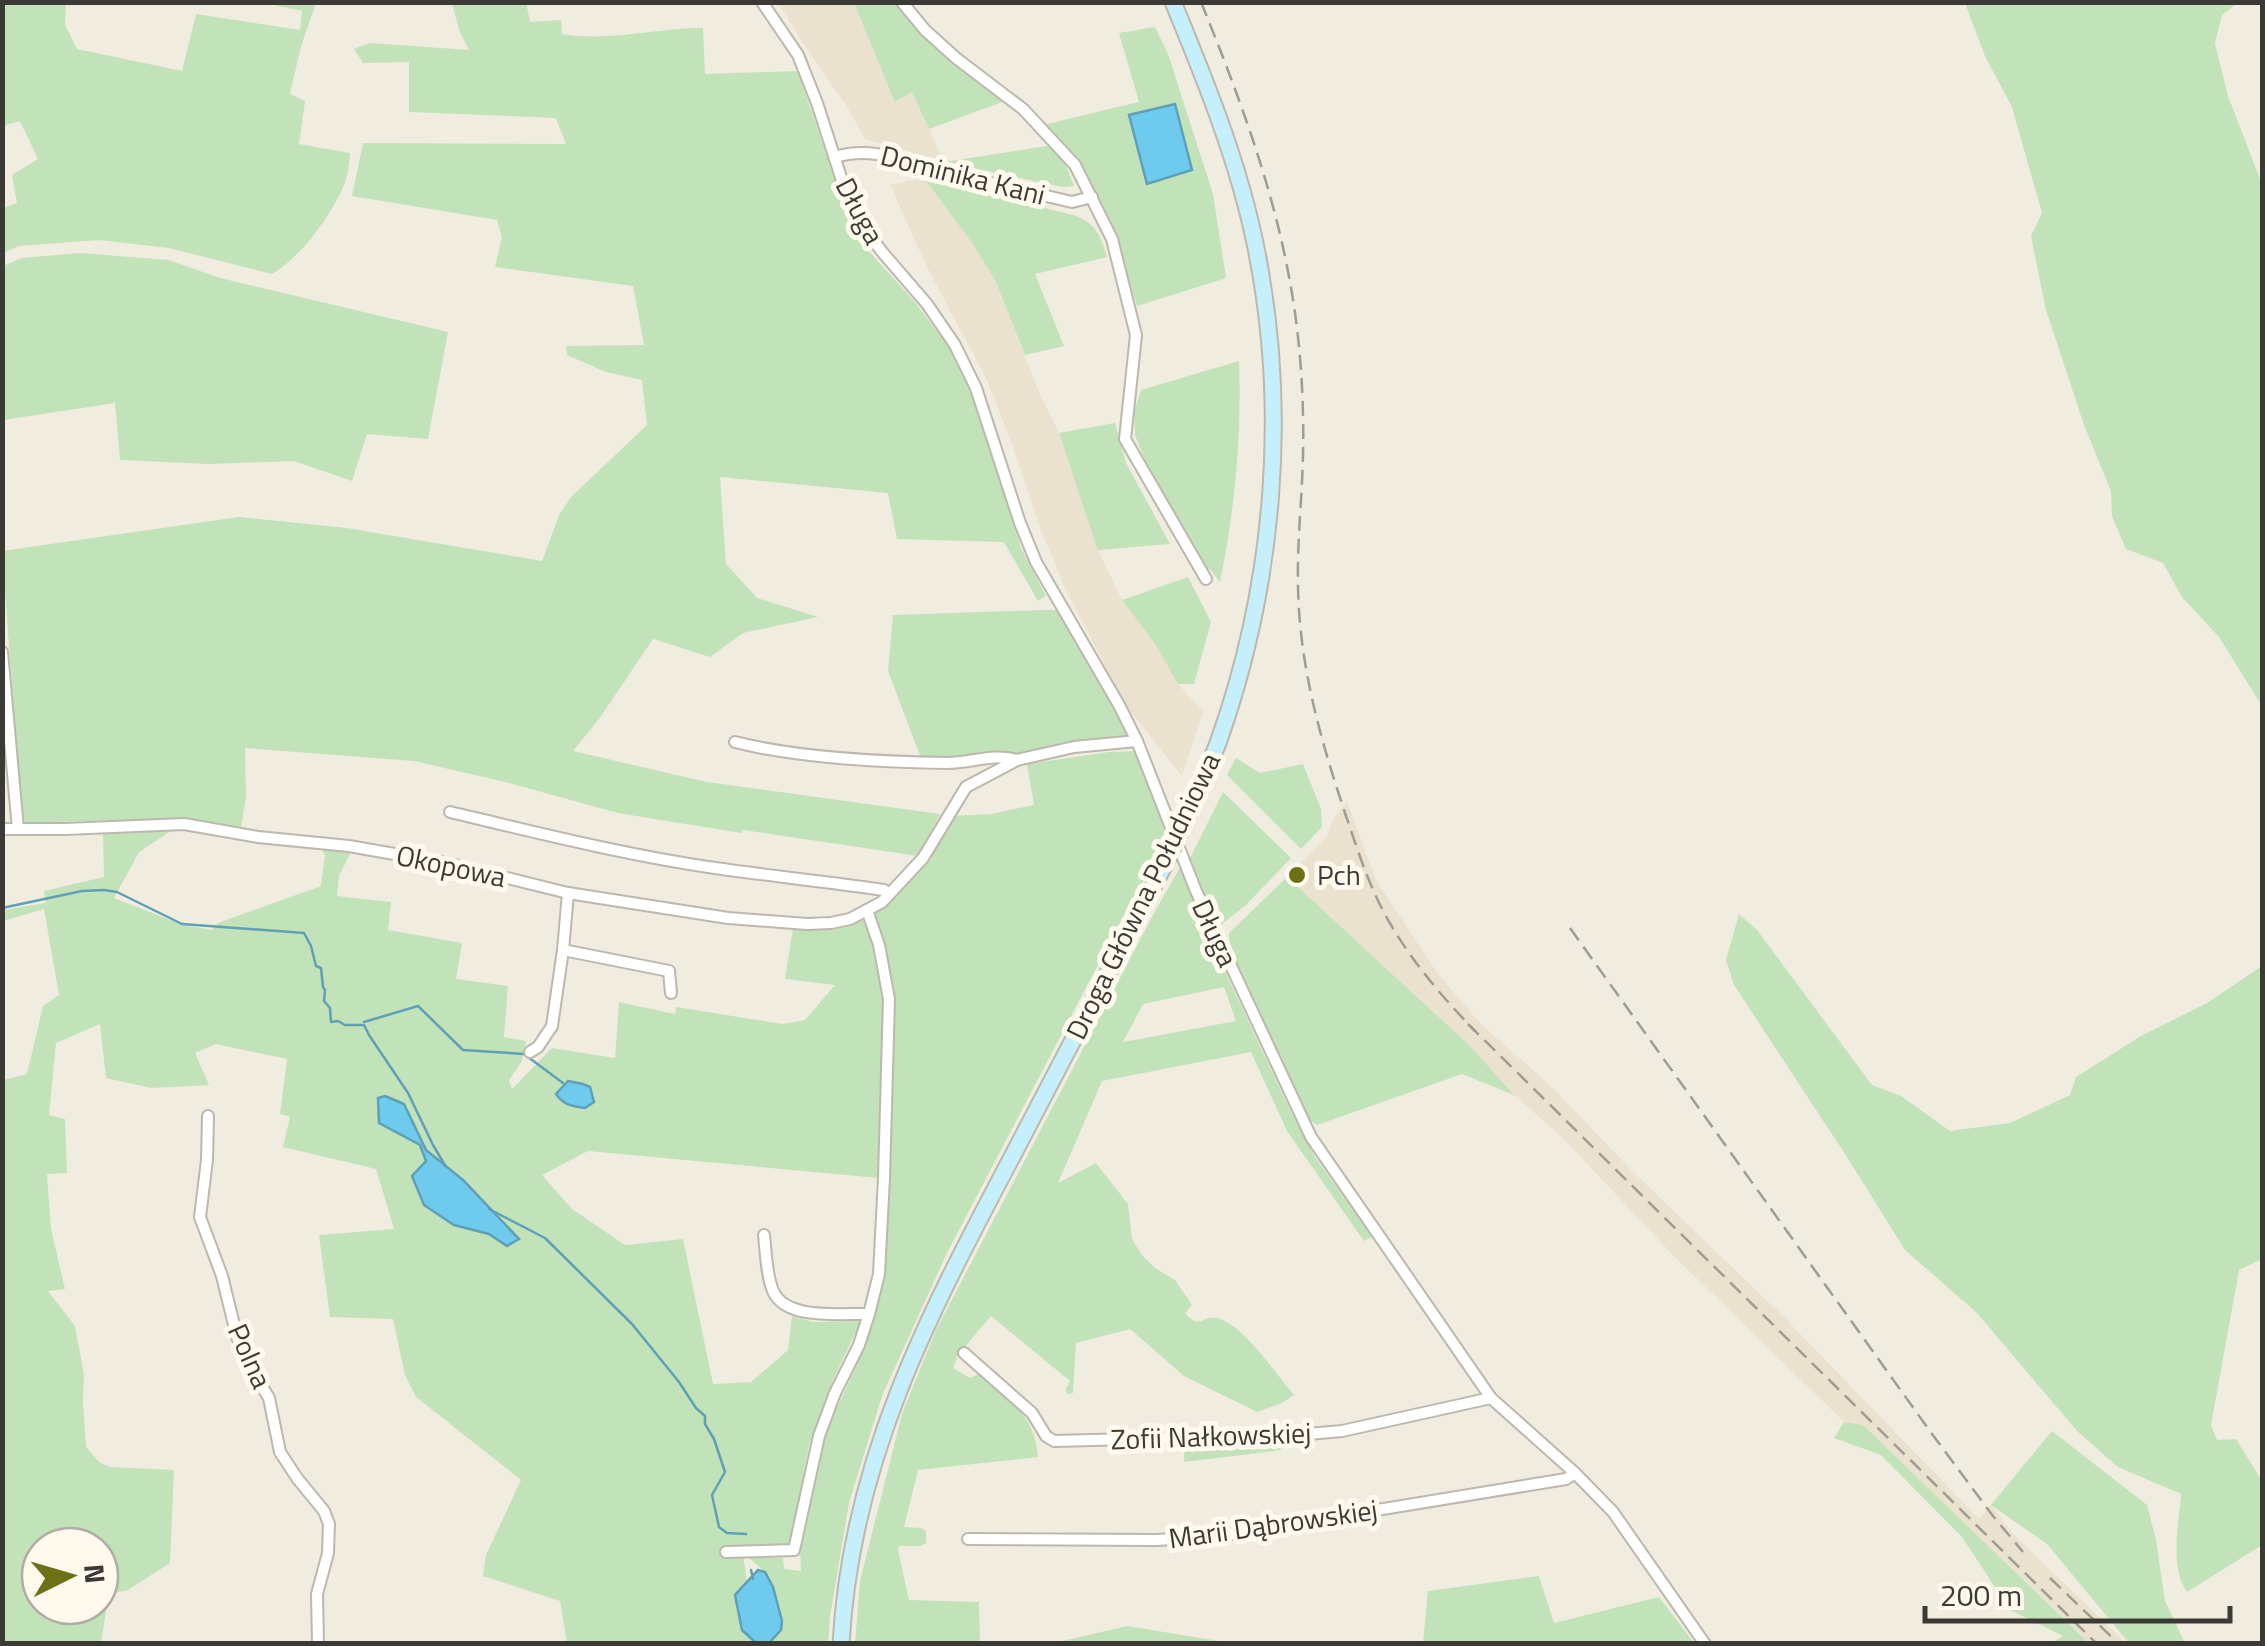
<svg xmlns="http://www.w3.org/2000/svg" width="2265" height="1646" viewBox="0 0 2265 1646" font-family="'Titillium Web',sans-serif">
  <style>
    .built { fill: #eae2cf }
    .green { fill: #c2e2b9; fill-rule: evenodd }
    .water { fill: #6ecbee; stroke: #5fa0b7; stroke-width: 2.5 }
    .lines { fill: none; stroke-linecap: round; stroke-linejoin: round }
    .stream { stroke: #5fa0b7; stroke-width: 2.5 }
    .street-casing { stroke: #bdb8ad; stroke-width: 14 }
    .secondary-casing { stroke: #bdb8ad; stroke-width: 19 }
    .street { stroke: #fff; stroke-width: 10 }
    .secondary { stroke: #c6effc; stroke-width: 15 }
    .rail { stroke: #9f9c93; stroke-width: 2.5; stroke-dasharray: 15 8; stroke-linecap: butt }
    .secondary-bridge-casing { stroke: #bdb8ad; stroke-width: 19; stroke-linecap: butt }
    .secondary-bridge { stroke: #c6effc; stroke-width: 15 }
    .poi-dot { fill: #6e7015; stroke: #fff9ee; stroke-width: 4 }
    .labels { text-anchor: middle; stroke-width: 10; stroke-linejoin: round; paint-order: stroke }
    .street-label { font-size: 28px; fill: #3c3a36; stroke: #fff9ee }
    .poi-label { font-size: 28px; fill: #3c3a36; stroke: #fff9ee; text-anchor: start }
  </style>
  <rect width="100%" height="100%" fill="#f1ece0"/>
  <!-- built -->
  <g class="built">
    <polygon points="778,3 854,3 896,102 912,92 944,162 865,139 845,103 820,69"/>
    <polygon points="924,178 972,243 996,282 1039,392 1059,433 1097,548 1122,600 1155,644 1178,684 1203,712 1182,776 1124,703 1064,586 1041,530 1009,436 987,380 926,265 890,185"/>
    <polygon points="1347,801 1376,880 1438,974 1480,1023 1554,1089 1633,1172 1783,1316 1979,1519 1991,1505 2013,1534 2126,1643 2090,1643 1863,1425 1850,1425 1844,1422 1673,1255 1562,1137 1514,1095 1287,877 1327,837 1333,819"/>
  </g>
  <!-- green -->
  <g class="green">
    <path d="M3,2L68,3L66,5L65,25L77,49L182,71L196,14L300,30L302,11L265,3H316L301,46L290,94L305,101L299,144L350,153C349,163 348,176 344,185C330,217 302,256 272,274L169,248L99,240L19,246L3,253V208L17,203L12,175L38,159L20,121L3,126Z"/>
    <path d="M526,2L530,22L561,20L562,34C609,42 655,28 703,28L705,74L798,71L836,184L864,246L914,301L948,346L972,391L1021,548L1046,596L1038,601L1004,542L897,539L888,493L720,477L726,564L757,598L818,617L743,633L710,657L653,639L599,719L573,751L707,782L940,814L918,856L743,830L741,833L618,813L505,782L414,761L245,748L246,796L241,828L189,818L22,823L2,551L239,517L347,528L542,561L559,515L571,497L647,425L642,380L606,372L567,355L566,346L644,345L633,286L495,267L502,237L497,220L352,196L363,143L566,144L556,118L409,112V62L363,63L354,49L370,43L469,50L459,30L452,3Z"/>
    <path d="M854,3H899C923,44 968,72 1005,101L929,129L912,92L895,102Z"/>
    <polygon points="1965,3 2237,3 2222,15 2215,43 2228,96 2262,184 2262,706 2219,637 2182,597 2163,563 2126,549 2112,516 2111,491 2084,425 2046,310 2031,236 2042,213 2012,107 1985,56"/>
    <path d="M1155,27L1168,54L1213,194L1226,278L1137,306C1117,239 1094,178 1047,124L1139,102L1119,33Z"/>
    <polygon points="1053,145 1062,156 1074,186 1063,187 944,162"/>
    <path d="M924,178L1077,216C1098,226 1100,236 1107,257L1035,274L1064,346L1025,355L996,282L972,243Z"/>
    <polygon points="80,253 169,260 220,278 448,332 428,439 367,434 352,481 294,461 208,464 120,460 115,403 3,420 3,266 22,258"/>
    <path d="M1239,361C1242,435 1235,509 1220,582L1210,569L1202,568L1157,490L1135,435L1134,412L1141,390Z"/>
    <polygon points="1115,423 1126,463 1170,544 1098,550 1097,548 1059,433"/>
    <polygon points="1188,577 1211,622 1194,684 1178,684 1155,644 1122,600"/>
    <polygon points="1043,610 1058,610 1128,733 1122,738 1017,756 1005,752 951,759 921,758 888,671 893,615"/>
    <polygon points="1136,751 1169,837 1122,919 947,1253 882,1396 849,1503 830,1617 828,1643 769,1643 781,1630 782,1620 773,1587 765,1572 749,1558 783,1558 784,1569 801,1571 800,1545 824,1436 861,1356 884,1278 895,1000 886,948 874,913 886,905 932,859 929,857 951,816 991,814 1034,805 1027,764 1109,752"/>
    <polygon points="1236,758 1260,773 1303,764 1321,809 1322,827 1301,849 1227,775"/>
    <polygon points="1223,792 1291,858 1245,906 1218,927 1190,858"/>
    <path d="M177,827L139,852L114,898L183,925L212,930L218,923L321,886L325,855L319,846L351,852L339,876L337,896L391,902L388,930L462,943L456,979L508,986L504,1037L526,1041L522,1061L509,1080L512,1089L552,1048L615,1058L619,1002L675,1014L676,1007L782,1024L805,1020L835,985L785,979L793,929L841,928L865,920C895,999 882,1095 879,1178L588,1151L542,1175L572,1209L625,1245L683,1239L713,1384L751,1382L788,1350L792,1316L813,1322L861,1321L832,1382L809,1445L790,1546L742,1549L747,1581L735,1596L742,1630L756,1643H567L560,1601L483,1576L486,1555L521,1480L416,1397L405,1375L393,1319L330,1317L319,1235L394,1229L376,1169L283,1147L290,1117L280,1114L287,1059L216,1044L195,1053L209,1085L151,1088L106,1078L100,1024L56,1043L49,1115L65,1119L67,1173L47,1174L51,1229L65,1289L48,1291L75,1326L84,1375L83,1403L86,1447L99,1462L110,1467L174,1470L170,1563L128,1590L113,1593L106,1611L101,1643H3V1080L27,1074L43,1006L59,995L44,909L3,921L2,910L46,903L44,891L104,877L103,831ZM404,1104L426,1150L463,1180L518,1238L507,1245L489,1234L454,1225L420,1145L379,1123ZM40,1546H100V1606H40Z"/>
    <path d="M1181,866L1214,948L1290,1110L1315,1157L1372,1237L1364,1241L1287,1131L1251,1052L1102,1081L1058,1183L1096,1163L1128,1204L1132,1239L1141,1254L1155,1268L1175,1280L1192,1305L1185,1313C1201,1332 1203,1312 1220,1319C1247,1329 1275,1373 1294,1395L1280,1404L1257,1412L1184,1376L1130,1329L1076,1343L1073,1393L1068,1394L1065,1390L1070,1381L991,1316L958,1355L953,1368L970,1378L979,1374C1009,1401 1035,1414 1038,1457L918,1470L904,1527L921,1528L926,1531V1543L921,1546H899L898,1550L909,1600L979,1602L980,1643L855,1644L860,1581L902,1414L936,1330L1153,915ZM1224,987L1236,1021L1123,1042L1143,1004Z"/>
    <polygon points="1287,877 1470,1046 1514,1095 1462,1074 1317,1125 1308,1119 1241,980 1230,948 1229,933"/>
    <path d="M1739,914L1757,930L1872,1085L1901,1096L1950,1131L2010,1123L2070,1095L2076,1077L2141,1036L2207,1003L2262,966V1259L2239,1270L2211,1425L2217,1440L2236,1439L2262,1481V1545L2187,1592C2169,1567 2179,1524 2181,1494L2118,1467L2077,1431L1977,1313L1905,1250L1847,1157L1734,985L1726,960Z"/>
    <polygon points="1844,1422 1863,1425 2089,1643 2051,1643 2063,1636 2010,1610 1962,1537 1881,1455 1834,1438"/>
    <polygon points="2052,1431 2147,1505 2156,1540 2165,1601 2185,1643 2129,1643 2047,1544 1991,1505"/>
    <polygon points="1317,1441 1274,1451 1184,1462 1185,1443"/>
    <polygon points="1539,1576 1554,1623 1659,1597 1694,1643 1423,1643 1428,1591"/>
    <polygon points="1127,1626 1219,1641 1230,1643 1054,1643"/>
  </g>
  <!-- water -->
  <g class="water">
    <polygon points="1175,104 1192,170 1147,184 1129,115"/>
    <path d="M568,1081L583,1084L590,1087L594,1102L585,1108C571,1106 564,1105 556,1094Z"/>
    <polygon points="385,1096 404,1104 426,1150 463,1180 519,1239 507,1246 489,1234 454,1225 424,1205 412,1176 426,1161 420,1145 379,1123 378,1098"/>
    <polygon points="758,1570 765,1572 773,1587 782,1621 781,1630 769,1643 756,1643 742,1630 735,1595"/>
  </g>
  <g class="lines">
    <!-- stream -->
    <g class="stream">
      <polyline points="2,908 82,891 104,890 117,892 182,924 304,933 311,946 316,966 321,968 323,987 325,990 324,1001 330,1008 331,1022 338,1021 345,1025 364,1025 369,1035 408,1093 433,1145 446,1167"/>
      <polyline points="364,1022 418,1006 463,1050 524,1054 563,1083"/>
      <polyline points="489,1209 545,1238 632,1324 679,1382 696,1408 705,1416 705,1424 714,1439 725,1472 712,1495 719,1527 727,1533 746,1534"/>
      <polyline points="751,1570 753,1579"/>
    </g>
    <defs>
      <g id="street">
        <polyline points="762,2 798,55 817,103 846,193 864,228 883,253 927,304 955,345 976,388 1020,523 1036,562 1119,705 1137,741 1196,891 1311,1137 1491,1398 1575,1473 1613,1512 1705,1644"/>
        <polyline points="902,2 925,30 956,58 1023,109 1075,165 1112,239 1136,335 1125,439 1206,579"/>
        <path d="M834,157C866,148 887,155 918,166L1072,202L1092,197"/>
        <polyline points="2,652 18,829"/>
        <path d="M735,742C797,758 882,762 947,763C970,763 995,753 1017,760"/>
        <path d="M450,812C538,833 626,855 715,868C771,876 828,882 884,890L889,894"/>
        <polyline points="2,829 65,829 184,824 258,837 349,846 451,864 568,893 728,918 807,924 831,923 850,919 882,902 923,858 966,787 1017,760 1074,747 1137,741"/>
        <polyline points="563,950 669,971 671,993"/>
        <polyline points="530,1052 538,1047 552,1026 563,950 568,893"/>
        <polyline points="208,1116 207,1160 200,1217 222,1276 237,1337 251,1369 269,1398 280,1452 297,1478 324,1511 329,1524 328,1553 317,1594 318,1644"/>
        <path d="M764,1235C766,1252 766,1274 773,1291C786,1321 842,1313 869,1314"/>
        <polyline points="964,1353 1032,1413 1046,1436 1054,1441 1297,1435 1342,1431 1491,1398"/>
        <polyline points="968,1539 1156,1540 1212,1537 1566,1479 1575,1473"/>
        <polyline points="726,1552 794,1550 819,1436 835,1393 859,1345 869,1314 879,1274 884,1178 889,999 879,945 867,910"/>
      </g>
      <g id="secondary">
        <path d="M1173,2C1206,82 1239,163 1256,248C1289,412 1274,586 1218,743"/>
        <path d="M841,1644C851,1460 929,1314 1013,1155C1064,1057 1116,959 1167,860"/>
      </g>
    </defs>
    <!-- street casing -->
    <use href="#street" class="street-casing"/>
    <!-- secondary casing -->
    <use href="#secondary" class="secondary-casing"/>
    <!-- street -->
    <use href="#street" class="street"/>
    <!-- secondary -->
    <use href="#secondary" class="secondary"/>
    <!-- rail -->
    <g class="rail">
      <path d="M1201,2C1244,108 1283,213 1297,328C1302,370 1304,413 1303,456C1302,499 1297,542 1298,585C1299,664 1320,738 1345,813C1358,851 1370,890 1391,925C1414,964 1444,999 1475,1031"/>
      <polyline points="1570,928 1932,1434 1993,1516 2023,1552"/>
      <polyline points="1468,1024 2097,1644"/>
      <polyline points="2050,1578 2119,1644"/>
    </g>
    <defs>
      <polyline id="secondary-bridge" points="1167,860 1194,802 1218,743"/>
    </defs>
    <!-- secondary-bridge casing -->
    <use href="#secondary-bridge" class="secondary-bridge-casing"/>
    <!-- secondary-bridge -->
    <use href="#secondary-bridge" class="secondary-bridge"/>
  </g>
  <!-- markers -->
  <circle class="poi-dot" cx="1297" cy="875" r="10"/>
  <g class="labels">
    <!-- street labels -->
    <g class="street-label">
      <text transform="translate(963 175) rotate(14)" y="10">Dominika Kani</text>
      <text transform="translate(860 211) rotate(62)" y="10">Długa</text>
      <text transform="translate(451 866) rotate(12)" y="10">Okopowa</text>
      <text transform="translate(1143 896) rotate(-64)" y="10">Droga Główna Południowa</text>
      <text transform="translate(1215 933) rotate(65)" y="10">Długa</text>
      <text transform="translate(250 1356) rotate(66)" y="10">Polna</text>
      <text transform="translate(1211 1436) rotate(-2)" y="10">Zofii Nałkowskiej</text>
      <text transform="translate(1273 1524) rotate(-8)" y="10">Marii Dąbrowskiej</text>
    </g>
    <!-- poi labels -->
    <g class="poi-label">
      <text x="1317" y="885">Pch</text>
    </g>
  </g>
  <!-- border -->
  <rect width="2265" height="1646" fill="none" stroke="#3c3a36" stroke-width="10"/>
  <!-- north arrow -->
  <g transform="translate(70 1576) rotate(85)"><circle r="48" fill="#fff9ee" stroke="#b1ada4" stroke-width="2.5"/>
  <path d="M0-8L18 38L0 25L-18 38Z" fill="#6e7015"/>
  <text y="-15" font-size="28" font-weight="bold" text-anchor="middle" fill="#3c3a36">N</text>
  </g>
  <!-- scale -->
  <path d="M1925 1606v15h305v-15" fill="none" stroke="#3c3a36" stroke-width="5"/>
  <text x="1940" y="1606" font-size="30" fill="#3c3a36" stroke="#fff9ee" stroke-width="8" paint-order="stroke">200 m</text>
</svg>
